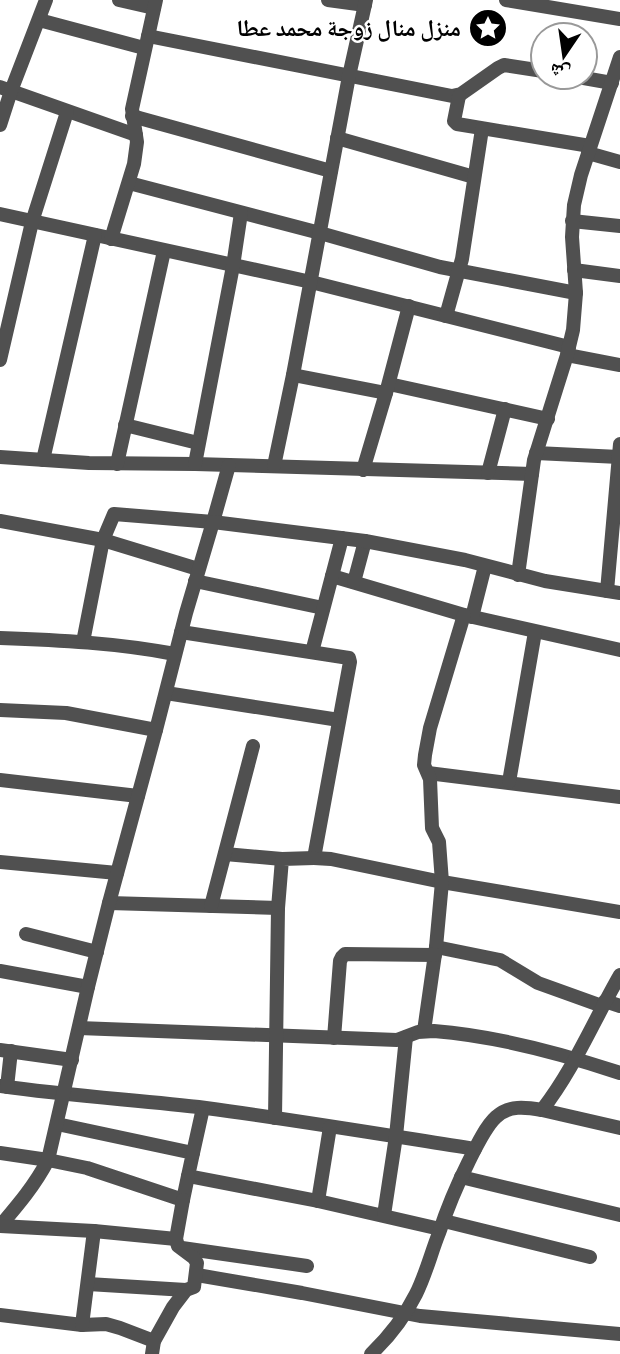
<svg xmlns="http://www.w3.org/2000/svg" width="620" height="1354" viewBox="0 0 620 1354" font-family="'Source Sans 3','Noto Naskh Arabic',sans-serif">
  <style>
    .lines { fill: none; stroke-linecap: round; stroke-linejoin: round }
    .minor { stroke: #505050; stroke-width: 14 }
    .labels { text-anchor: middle; stroke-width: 5; stroke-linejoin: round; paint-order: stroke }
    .poi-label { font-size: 23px; font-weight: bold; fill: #000; stroke: #fff; text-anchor: end }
  </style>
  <rect width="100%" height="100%" fill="#fff"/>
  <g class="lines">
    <!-- minor -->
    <g class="minor">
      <polyline points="119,0 154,8"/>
      <polyline points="328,0 365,5"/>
      <polyline points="506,0 620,19"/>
      <polyline points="39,20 144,48"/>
      <polyline points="148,36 452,96 461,94 498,68 504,65 543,71"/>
      <polyline points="578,77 612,83"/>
      <polyline points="0,87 136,135"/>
      <polyline points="459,96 454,121 457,124 590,146"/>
      <polyline points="132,116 331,171"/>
      <polyline points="0,125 11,91 46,0"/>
      <polyline points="337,138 474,177"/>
      <polyline points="588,153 620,162"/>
      <polyline points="129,183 320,233 440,267 576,293"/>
      <polyline points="0,214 311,282 569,347"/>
      <polyline points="572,221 620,226"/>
      <polyline points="111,239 134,164 137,142 132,109 156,0"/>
      <polyline points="574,270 620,276"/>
      <polyline points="446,316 462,259 482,129"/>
      <polyline points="567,355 620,365"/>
      <polyline points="0,360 32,222 67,112"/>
      <polyline points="293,375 386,393"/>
      <polyline points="389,384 548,419"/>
      <polyline points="125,425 198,443"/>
      <polyline points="536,453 619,457"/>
      <polyline points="0,457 89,463 195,464 532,474"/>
      <polyline points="43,460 95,235"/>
      <polyline points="117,464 164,251"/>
      <polyline points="195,464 233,266 241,213"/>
      <polyline points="274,466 293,375 349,76 366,0"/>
      <polyline points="363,470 386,393 409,306"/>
      <polyline points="488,473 505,409"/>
      <polyline points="0,521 103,540 198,569"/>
      <polyline points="518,575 534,460 567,355 573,330 576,293 572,237 574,205 581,175 620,57"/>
      <polyline points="332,576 464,615 620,650"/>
      <polyline points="195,581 323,608"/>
      <polyline points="354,582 365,541"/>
      <polyline points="607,591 620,444"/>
      <polyline points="472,617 485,566"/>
      <polyline points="181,632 349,658 350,662 314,858 331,859 442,882 620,912"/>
      <path d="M0,638C59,640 117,643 175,654"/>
      <polyline points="83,642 103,540 114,514 213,522 229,465"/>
      <polyline points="312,652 342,538"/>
      <polyline points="166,693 339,720"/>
      <polyline points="0,710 66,713 156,730"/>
      <polyline points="428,773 620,797"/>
      <polyline points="0,780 138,796"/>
      <polyline points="509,782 535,632"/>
      <polyline points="225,854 282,859"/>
      <polyline points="0,862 117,873"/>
      <polyline points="109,903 278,908"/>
      <polyline points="211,906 253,746"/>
      <polyline points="26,934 97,952"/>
      <polyline points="436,947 500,960 538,983 602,1006"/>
      <polyline points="0,971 88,987"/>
      <polyline points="605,1001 620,1006"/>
      <path d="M79,1028L397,1040L418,1032L434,1031C497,1036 560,1053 620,1073"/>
      <polyline points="424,1031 436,947 442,882 439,842 432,828 430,779 424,765 425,755 430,728 464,615"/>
      <polyline points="334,1038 340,961 342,957 345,954 435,955"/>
      <polyline points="0,1050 72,1060"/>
      <path d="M0,1086C69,1096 138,1100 206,1108C296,1120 386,1135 475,1149"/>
      <polyline points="7,1087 11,1051"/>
      <polyline points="542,1110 620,1128"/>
      <polyline points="275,1118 278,908 282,859 314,858"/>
      <polyline points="57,1124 193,1153 188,1176 318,1201 440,1229"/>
      <polyline points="0,1153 48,1160 87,1168 183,1200 188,1176"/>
      <polyline points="193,1153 203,1108"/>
      <polyline points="461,1177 620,1215"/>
      <polyline points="318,1201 330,1127"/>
      <polyline points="384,1215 396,1136 406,1037"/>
      <polyline points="444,1221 590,1257"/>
      <path d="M0,1226C18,1205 35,1185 48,1160L88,987L109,903L156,730L186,613L213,522L365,541L465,560L545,581L620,593"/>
      <polyline points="0,1226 94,1231 176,1239"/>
      <polyline points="182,1248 307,1266"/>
      <polyline points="197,1275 302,1293 420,1316 620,1334"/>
      <polyline points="88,1284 186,1290"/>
      <polyline points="0,1315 82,1325 106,1324 120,1328 154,1341"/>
      <polyline points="82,1325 94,1231"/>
      <polyline points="152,1354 154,1341 173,1307 186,1290 194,1287 197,1263 194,1258 178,1246 176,1239 183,1200"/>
      <path d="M371,1354C389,1337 405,1316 416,1294C426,1274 431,1253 439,1233C447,1209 457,1185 468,1163C475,1149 485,1127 496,1117C509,1105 525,1107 542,1110C574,1069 594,1020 620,975"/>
    </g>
  </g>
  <!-- icons -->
  <defs>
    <symbol id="sight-disc" viewBox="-11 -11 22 22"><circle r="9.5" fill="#000" stroke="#fff"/><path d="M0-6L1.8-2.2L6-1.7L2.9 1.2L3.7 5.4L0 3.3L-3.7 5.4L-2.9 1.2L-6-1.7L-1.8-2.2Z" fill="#fff"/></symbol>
  </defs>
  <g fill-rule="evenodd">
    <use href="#sight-disc" x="466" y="6" width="44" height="44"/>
  </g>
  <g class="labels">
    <!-- poi labels -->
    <g class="poi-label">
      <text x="461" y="36">منزل منال زوجة محمد عطا</text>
    </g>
  </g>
  <!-- north arrow -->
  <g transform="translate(564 56) rotate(193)"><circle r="33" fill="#ffffff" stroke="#999999" stroke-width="2"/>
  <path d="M0-5L12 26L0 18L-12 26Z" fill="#000000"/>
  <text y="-10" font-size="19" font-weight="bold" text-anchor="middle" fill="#000000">ش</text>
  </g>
</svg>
